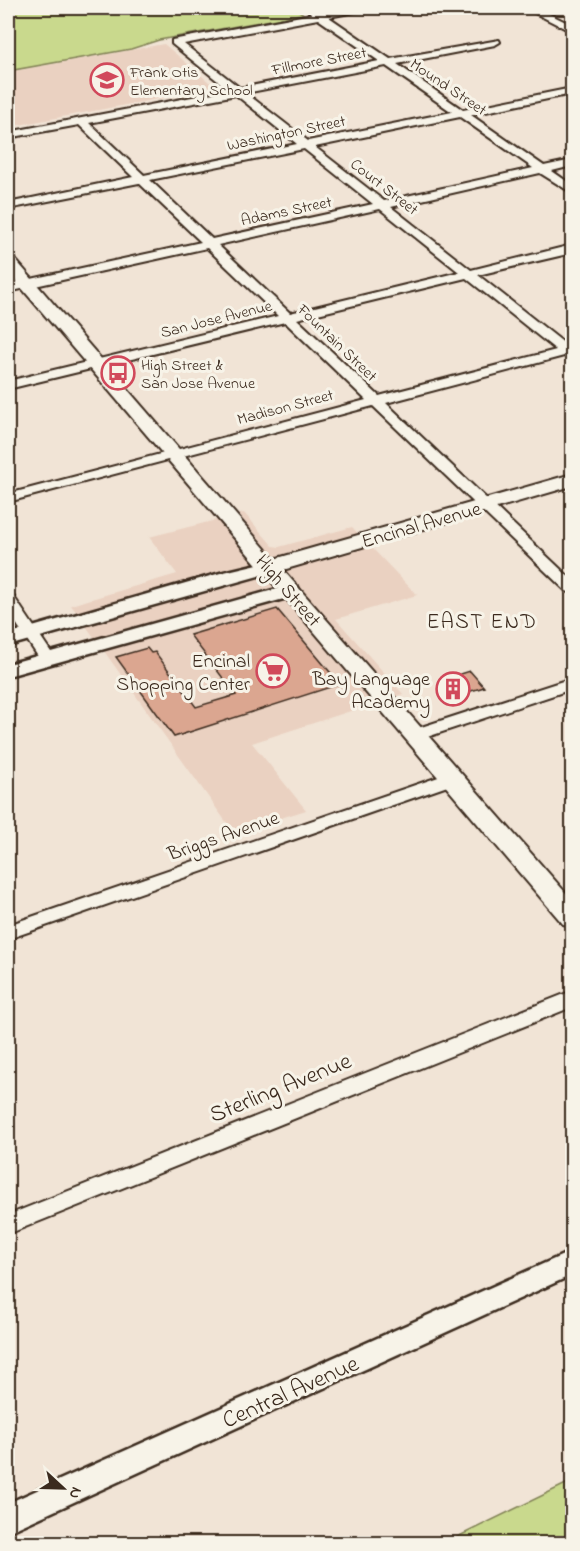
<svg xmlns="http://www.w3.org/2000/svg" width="580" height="1551" viewBox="0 0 580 1551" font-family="'Indie Flower',sans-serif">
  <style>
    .built { fill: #ead1c1 }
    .green { fill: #c9d98d; stroke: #828256; stroke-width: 1.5 }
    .building { fill: #dba690; stroke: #3b2a1e; stroke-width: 1.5 }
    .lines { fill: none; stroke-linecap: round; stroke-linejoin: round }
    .minor-casing { stroke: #3b2a1e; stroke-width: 4 }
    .tertiary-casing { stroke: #3b2a1e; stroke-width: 5 }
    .secondary-casing { stroke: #3b2a1e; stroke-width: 4 }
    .minor { fill: #f7f3e8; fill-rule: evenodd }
    .tertiary { fill: #f7f3e8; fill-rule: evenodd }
    .secondary { fill: #f7f3e8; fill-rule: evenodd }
    .labels { text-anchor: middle; stroke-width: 6; stroke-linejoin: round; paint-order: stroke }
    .far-street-label { font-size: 16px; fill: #3b2a1e; stroke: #f7f3e8 }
    .far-poi-label { font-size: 16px; fill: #3b2a1e; stroke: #f7f3e8; text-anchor: start }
    .street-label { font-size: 20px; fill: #3b2a1e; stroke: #f7f3e8 }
    .poi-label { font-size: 20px; fill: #3b2a1e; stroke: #f7f3e8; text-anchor: end }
    .neighbourhood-label { font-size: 21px; letter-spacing: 1.5px; fill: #3b2a1e; stroke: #f7f3e8 }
    .near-street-label { font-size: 24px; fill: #3b2a1e; stroke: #f7f3e8 }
  </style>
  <rect width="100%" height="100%" fill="#f1e4d6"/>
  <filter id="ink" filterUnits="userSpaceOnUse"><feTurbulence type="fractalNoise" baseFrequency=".0167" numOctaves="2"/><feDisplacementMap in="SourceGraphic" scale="12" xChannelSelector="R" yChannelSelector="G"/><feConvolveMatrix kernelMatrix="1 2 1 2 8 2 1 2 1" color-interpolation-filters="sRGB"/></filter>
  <g filter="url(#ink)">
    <!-- built -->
    <g class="built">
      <polygon points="164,44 216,88 8,127 8,72"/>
      <polygon points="244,513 273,546 279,547 352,527 417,595 336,619 403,694 252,743 306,810 234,833 71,605 177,574 149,537"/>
    </g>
    <!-- green -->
    <g class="green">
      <polygon points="8,8 294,8 304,14 159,40 131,49 8,71"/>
      <polygon points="572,1481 572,1543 445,1543"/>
    </g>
    <!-- building -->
    <g class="building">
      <polygon points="277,609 340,684 174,737 116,657 147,648 151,653 155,652 196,707 236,695 190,635"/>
      <polygon points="470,671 484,687 458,695 445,679"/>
    </g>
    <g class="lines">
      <defs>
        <g id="minor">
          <path d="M305,8H315L322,12L349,8H366L365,10L329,17L390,59L499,40L500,42L495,45L397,64L463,110L572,88V94L471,115L544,166L572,160V166L552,171L572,185V193L540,173L391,207L471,270L572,245V253L478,275L569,347L572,346V360L564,356L386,403L572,580V593L566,591L373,406L8,502V494L366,400L285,322L8,389V381L278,316L207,248L8,292V284L201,242L139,183L8,209V203L133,177L79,125L8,138V132L229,90L172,44V40L312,14ZM318,19L379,61L240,88L184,44ZM386,66L452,112L308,141L246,93ZM236,95L297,144L144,175L89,123ZM460,117L533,168L384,201L315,147ZM304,149L373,204L212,239L150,180ZM380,209L459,272L290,313L218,245ZM466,278L556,350L379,396L297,319Z"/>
          <polygon points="525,8 537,8 572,25 572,32"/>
          <polygon points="8,595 14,597 55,658 53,662 41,662 39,658 8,611"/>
          <polygon points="572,678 572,689 421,739 409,739 406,735 409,731"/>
          <polygon points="453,772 459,774 462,778 459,782 8,939 8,925"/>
          <polygon points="572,991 572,1007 8,1234 8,1215"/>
        </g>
        <g id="tertiary">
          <polygon points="270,561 276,563 279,567 276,571 8,646 8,634 224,572"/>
          <polygon points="291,585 298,587 300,591 298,595 8,676 8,664"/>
          <polygon points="572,1251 572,1275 8,1532 8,1503"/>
        </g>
        <polygon id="secondary" points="8,257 14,258 274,559 572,474 572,486 283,570 572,900 572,926 563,924 8,272"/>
      </defs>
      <!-- minor casing -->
      <use href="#minor" class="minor-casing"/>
      <!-- tertiary casing -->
      <use href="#tertiary" class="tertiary-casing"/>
      <!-- secondary casing -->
      <use href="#secondary" class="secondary-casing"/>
      <!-- minor -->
      <use href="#minor" class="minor"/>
      <!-- tertiary -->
      <use href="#tertiary" class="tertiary"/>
      <!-- secondary -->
      <use href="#secondary" class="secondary"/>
    </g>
  </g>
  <!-- icons -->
  <defs>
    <symbol id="school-ring" viewBox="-11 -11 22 22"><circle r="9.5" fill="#f7f3e8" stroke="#d1495b" stroke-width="1.5"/><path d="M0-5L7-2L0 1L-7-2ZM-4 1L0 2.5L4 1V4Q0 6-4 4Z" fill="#d1495b"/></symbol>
    <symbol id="bus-ring" viewBox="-11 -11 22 22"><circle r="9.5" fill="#f7f3e8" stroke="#d1495b" stroke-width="1.5"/><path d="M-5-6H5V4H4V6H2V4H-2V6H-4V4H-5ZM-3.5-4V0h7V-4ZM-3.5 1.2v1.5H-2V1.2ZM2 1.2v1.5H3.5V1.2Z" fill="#d1495b"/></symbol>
    <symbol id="supermarket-ring" viewBox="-11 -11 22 22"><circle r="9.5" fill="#f7f3e8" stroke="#d1495b" stroke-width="1.5"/><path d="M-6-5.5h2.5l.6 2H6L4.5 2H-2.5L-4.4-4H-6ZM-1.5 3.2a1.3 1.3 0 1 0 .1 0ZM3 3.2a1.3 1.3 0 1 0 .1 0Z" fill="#d1495b"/></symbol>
    <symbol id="building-ring" viewBox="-11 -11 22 22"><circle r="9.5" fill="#f7f3e8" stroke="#d1495b" stroke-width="1.5"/><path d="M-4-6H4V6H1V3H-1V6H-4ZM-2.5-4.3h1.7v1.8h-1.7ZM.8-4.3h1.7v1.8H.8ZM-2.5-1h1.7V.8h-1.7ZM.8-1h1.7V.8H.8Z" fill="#d1495b"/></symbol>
  </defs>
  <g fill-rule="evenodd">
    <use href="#school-ring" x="88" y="61" width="38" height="38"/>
    <use href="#bus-ring" x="99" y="354" width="38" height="38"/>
    <use href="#supermarket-ring" x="254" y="652" width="38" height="38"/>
    <use href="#building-ring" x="434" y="670" width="38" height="38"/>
  </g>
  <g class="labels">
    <!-- far-street labels -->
    <g class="far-street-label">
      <text transform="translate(319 60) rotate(-11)" y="6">Fillmore Street</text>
      <text transform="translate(449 86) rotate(34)" y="6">Mound Street</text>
      <text transform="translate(286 132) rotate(-12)" y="6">Washington Street</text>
      <text transform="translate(385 186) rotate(38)" y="6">Court Street</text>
      <text transform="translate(286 210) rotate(-12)" y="6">Adams Street</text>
      <text transform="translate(216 318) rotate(-14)" y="6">San Jose Avenue</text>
      <text transform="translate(338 342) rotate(44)" y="6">Fountain Street</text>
      <text transform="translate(285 406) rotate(-15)" y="6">Madison Street</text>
    </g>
    <!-- far-poi labels -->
    <g class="far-poi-label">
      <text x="130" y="77">Frank Otis<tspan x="130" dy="18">Elementary School</tspan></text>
      <text x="141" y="370">High Street &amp;<tspan x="141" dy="18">San Jose Avenue</tspan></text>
    </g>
    <!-- street labels -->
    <g class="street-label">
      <text transform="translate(421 524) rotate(-16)" y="7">Encinal Avenue</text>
      <text transform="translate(289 590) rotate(49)" y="7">High Street</text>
      <text transform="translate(223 835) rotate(-19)" y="7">Briggs Avenue</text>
    </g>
    <!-- poi labels -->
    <g class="poi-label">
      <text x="250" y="667">Encinal<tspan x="250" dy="23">Shopping Center</tspan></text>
      <text x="430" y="685">Bay Language<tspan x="430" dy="23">Academy</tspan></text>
    </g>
    <!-- neighbourhood labels -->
    <g class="neighbourhood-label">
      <text x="482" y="628">EAST END</text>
    </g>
    <!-- near-street labels -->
    <g class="near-street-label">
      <text transform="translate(280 1087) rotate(-22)" y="8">Sterling Avenue</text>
      <text transform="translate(290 1391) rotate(-24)" y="8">Central Avenue</text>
    </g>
  </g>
  <!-- margin -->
  <rect width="580" height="1551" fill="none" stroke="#f7f3e8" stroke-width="30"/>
  <rect x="15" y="15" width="550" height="1521" fill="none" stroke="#3b2a1e" stroke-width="2" filter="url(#ink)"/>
  <!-- north arrow -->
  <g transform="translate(63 1488) rotate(112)" stroke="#f7f3e8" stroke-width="4.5" paint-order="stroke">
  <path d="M0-4.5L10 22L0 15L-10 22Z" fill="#3b2a1e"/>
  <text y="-9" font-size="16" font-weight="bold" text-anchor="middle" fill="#3b2a1e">N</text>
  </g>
</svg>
